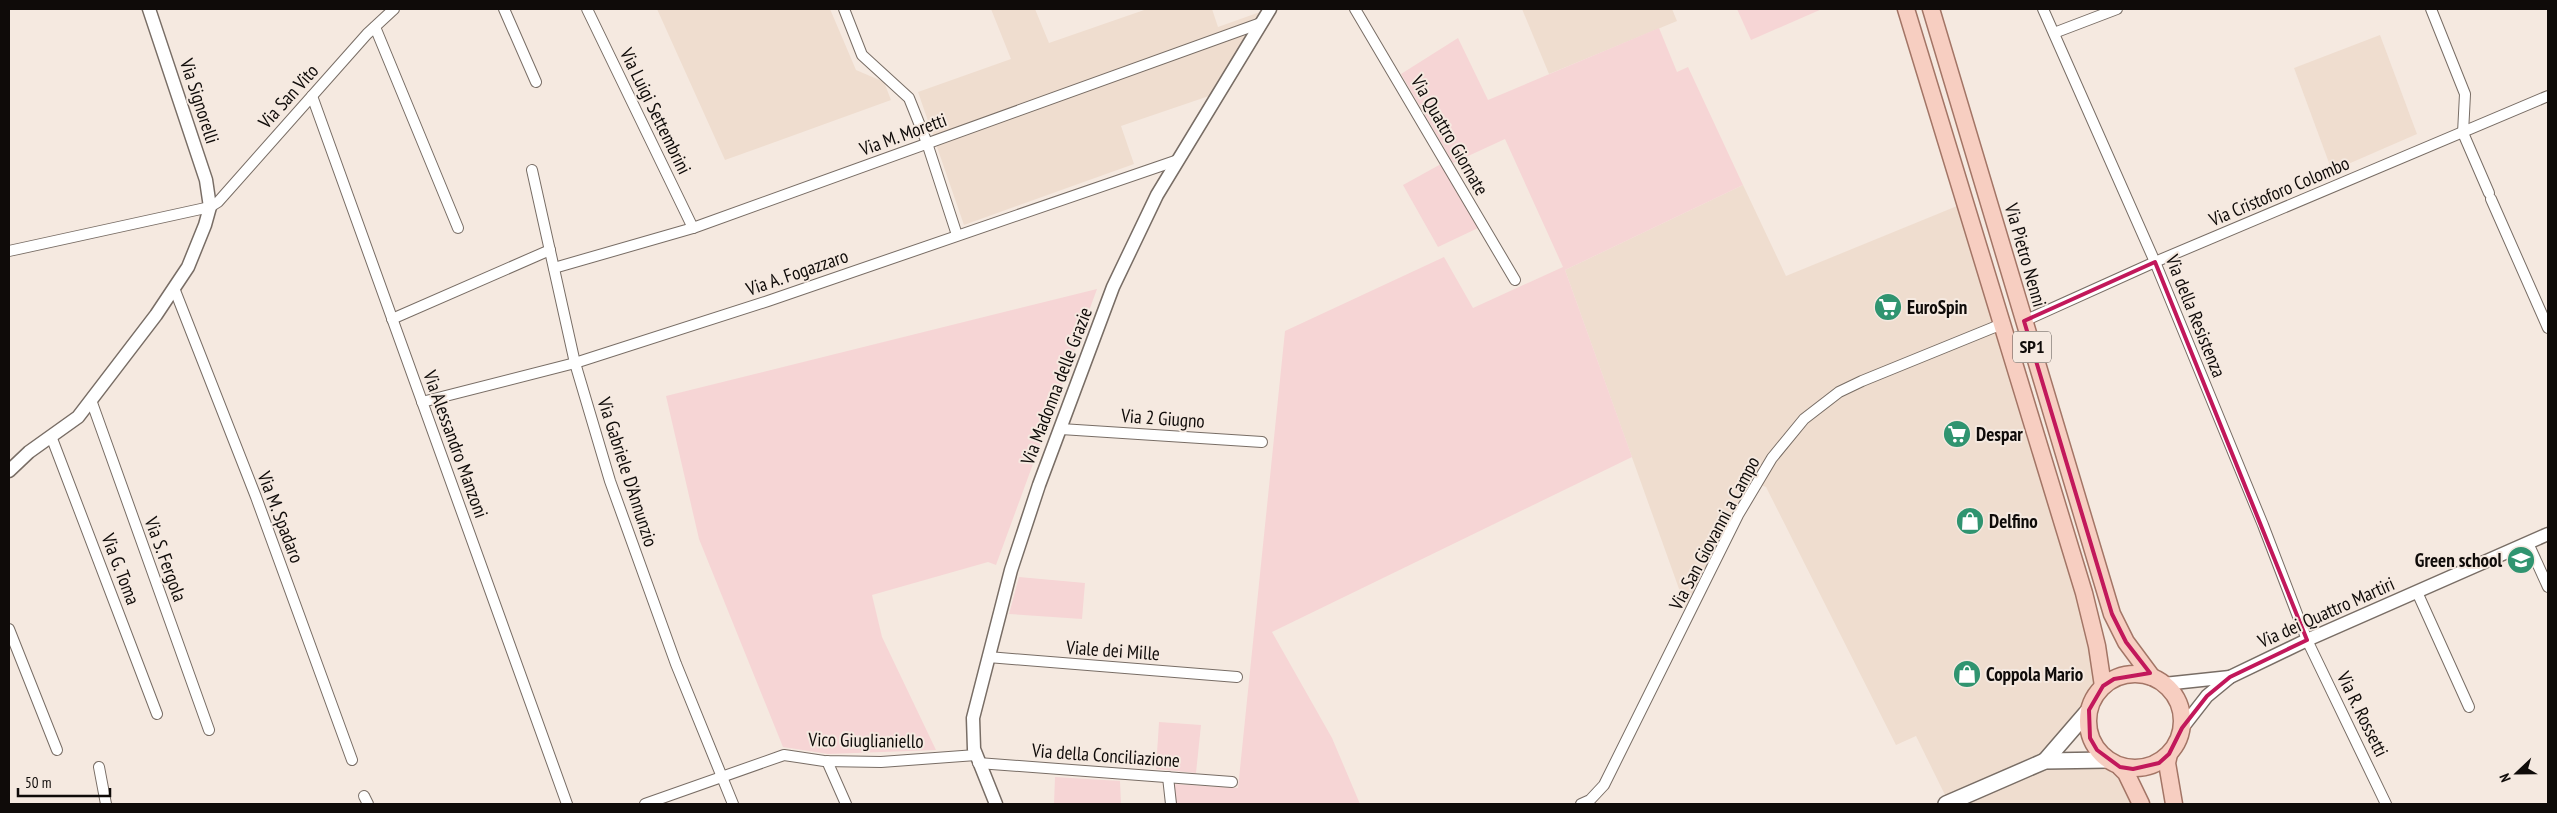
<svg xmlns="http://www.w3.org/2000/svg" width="2557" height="813" viewBox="0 0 2557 813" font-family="'PT Sans Narrow',sans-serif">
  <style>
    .built { fill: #efddcf }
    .green { fill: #f6d5d5 }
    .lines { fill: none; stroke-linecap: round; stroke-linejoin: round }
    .minor-casing { stroke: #786d65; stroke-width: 12 }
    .tertiary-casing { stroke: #786d65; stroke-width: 15 }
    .secondary-casing { stroke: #786d65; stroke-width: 18 }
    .primary-casing { stroke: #a37566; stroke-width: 19 }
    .minor { stroke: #fff; stroke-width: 10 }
    .tertiary { stroke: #fff; stroke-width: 12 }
    .secondary { stroke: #fff; stroke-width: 15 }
    .primary { stroke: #f7cec1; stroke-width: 16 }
    .marked { fill: none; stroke: #c2185b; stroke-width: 4; stroke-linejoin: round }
    .labels { text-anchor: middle; stroke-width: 4; stroke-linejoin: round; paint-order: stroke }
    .shield { fill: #f5e9e0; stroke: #544e4a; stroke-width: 1 }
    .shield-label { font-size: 18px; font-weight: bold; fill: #0f0b09 }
    .street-label { font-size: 19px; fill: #0f0b09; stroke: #f5e9e0 }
    .poi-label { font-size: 19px; font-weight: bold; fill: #0f0b09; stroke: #f5e9e0; text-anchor: start }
  </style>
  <rect width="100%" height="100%" fill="#f5e9e0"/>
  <!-- built -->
  <g class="built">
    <polygon points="657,9 830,9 856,70 884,82 891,100 725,160"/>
    <polygon points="991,9 1035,9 1049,43 1147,9 1212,9 1218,27 1260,12 1209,96 1121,126 1134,164 964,225 918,92 1011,59"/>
    <polygon points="1522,9 1672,9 1677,21 1549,74"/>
    <polygon points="2380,35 2417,134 2332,171 2294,68"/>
    <polygon points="1743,185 1786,276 1962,204 2074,575 2098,685 2089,694 2085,706 2042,756 1947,799 1916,736 1896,745 1766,487 1753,482 1688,614 1565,270"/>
    <polygon points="2106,764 2118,771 2137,804 1956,804 2045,765"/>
  </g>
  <!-- green -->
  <g class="green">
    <polygon points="1737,9 1822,9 1751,40"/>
    <polygon points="1659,28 1677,72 1688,67 1743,185 1565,270 1632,457 1272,632 1332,738 1360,804 1176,804 1174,784 1238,788 1285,331 1444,257 1473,308 1563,267 1505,139 1453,163 1401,74 1458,38 1488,100"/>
    <polygon points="1441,164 1478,228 1438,247 1403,185"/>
    <polygon points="1097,289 996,565 988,562 872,595 882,637 936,750 828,754 783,747 699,539 666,396"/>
    <polygon points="1019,577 1085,583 1082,619 1009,614"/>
    <polygon points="1159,722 1201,725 1196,773 1156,769"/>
    <polygon points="1055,777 1120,781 1121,804 1054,804"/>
  </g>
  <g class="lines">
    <defs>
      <g id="minor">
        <polyline points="504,9 536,82"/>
        <polyline points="587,9 693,228"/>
        <polyline points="844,9 862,55 909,98 927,143 957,235"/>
        <polyline points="1355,9 1515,280"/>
        <polyline points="2043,9 2155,262 2263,525 2307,640 2386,804"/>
        <polyline points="2431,9 2465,94 2463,133 2489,193"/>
        <polyline points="375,27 458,228"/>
        <polyline points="2054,33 2117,9"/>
        <polyline points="312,96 567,804"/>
        <polyline points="532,170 575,363 610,481 676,664 733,804"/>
        <polyline points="2491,199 2548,328"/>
        <polyline points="9,251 210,207 218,202 367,34 394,9"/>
        <polyline points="554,268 693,228 1261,23"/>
        <polyline points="174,288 256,497 352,760"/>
        <polyline points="392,319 550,250"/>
        <polyline points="2024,321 2155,262 2548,96"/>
        <polyline points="91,400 209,730"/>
        <polyline points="422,402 575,363 768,301 1178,160"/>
        <polyline points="1061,429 1262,442"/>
        <polyline points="51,436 157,714"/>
        <polyline points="2528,543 2548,587"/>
        <polyline points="2417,592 2469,707"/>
        <polyline points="9,629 57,750"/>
        <polyline points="988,657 1237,677"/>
        <polyline points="827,761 846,804"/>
        <polyline points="978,763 1232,782"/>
        <polyline points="99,767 106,804"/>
        <polyline points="1168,777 1171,804"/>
        <polyline points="364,796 368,804"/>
        <polyline points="645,804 784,755 824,761 881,762 976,755"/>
        <polyline points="1581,804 1590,800 1604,785 1738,515 1772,458 1804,419 1839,392 1862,381 2002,324"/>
      </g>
      <g id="tertiary">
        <polyline points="9,471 29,452 78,417 156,315 188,267 205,225 210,207 206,180 149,9"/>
        <polyline points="2164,684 2230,677"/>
        <polyline points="2182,728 2207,696 2230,677 2307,640 2548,534"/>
        <polyline points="996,804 974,749 973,718 1011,570 1039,485 1113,287 1157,195 1270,9"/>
      </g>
      <g id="secondary">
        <polyline points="2045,761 2089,710"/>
        <polyline points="1946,804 2045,761 2107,760"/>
      </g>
      <g id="primary">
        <polyline points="1906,9 2084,593 2097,646 2103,686"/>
        <polyline points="1931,9 2112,614 2126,642 2152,677"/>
        <circle cx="2135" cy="721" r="47"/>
        <polyline points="2169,754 2167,763 2174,804"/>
        <polyline points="2120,767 2126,773 2141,804"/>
      </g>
    </defs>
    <!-- minor casing -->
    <use href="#minor" class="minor-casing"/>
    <!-- tertiary casing -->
    <use href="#tertiary" class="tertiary-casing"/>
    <!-- secondary casing -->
    <use href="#secondary" class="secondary-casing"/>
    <!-- primary casing -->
    <use href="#primary" class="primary-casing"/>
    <!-- minor -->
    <use href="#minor" class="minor"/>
    <!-- tertiary -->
    <use href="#tertiary" class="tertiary"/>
    <!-- secondary -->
    <use href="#secondary" class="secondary"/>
    <!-- primary -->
    <use href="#primary" class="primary"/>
  </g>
  <!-- marked area -->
  <path class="marked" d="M2155,262L2307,640L2230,677L2207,696L2182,728L2169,754L2159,763L2133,769L2120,767L2097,750L2090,738L2089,710L2103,686L2114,679L2150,673L2126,642L2112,614L2024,321Z"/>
  <!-- icons -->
  <defs>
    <symbol id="supermarket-disc" viewBox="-11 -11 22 22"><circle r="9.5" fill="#309470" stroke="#f5e9e0"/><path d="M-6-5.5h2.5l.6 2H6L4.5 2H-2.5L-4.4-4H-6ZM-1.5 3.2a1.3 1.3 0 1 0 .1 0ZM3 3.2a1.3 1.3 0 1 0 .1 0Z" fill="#fff"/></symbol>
    <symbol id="shop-disc" viewBox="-11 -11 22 22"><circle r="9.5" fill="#309470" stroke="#f5e9e0"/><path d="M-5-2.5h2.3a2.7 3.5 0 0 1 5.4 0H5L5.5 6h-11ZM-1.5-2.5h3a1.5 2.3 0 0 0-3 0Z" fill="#fff"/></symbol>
    <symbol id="school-disc" viewBox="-11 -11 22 22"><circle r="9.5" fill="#309470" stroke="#f5e9e0"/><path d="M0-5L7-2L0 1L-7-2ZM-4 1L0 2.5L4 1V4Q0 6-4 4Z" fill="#fff"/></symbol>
  </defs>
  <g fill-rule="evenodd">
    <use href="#supermarket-disc" x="1872" y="291" width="32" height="32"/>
    <use href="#supermarket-disc" x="1941" y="418" width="32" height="32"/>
    <use href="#shop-disc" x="1954" y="505" width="32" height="32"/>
    <use href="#school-disc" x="2505" y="544" width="32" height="32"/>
    <use href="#shop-disc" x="1951" y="658" width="32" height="32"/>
  </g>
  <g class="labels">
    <!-- shield labels -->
    <rect class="shield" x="2013" y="331.5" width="38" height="31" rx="4"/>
    <g class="shield-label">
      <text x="2032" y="353">SP1</text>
    </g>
    <!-- street labels -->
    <g class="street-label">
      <text transform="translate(288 96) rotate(-48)" y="7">Via San Vito</text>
      <text transform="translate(200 101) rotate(72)" y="7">Via Signorelli</text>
      <text transform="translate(656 111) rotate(64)" y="7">Via Luigi Settembrini</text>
      <text transform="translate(903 134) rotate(-20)" y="7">Via M. Moretti</text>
      <text transform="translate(1450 135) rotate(60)" y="7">Via Quattro Giornate</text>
      <text transform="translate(2279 191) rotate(-23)" y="7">Via Cristoforo Colombo</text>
      <text transform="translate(2026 255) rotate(74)" y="7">Via Pietro Nenni</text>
      <text transform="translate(797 272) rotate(-19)" y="7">Via A. Fogazzaro</text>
      <text transform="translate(2196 316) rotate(68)" y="7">Via della Resistenza</text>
      <text transform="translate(1056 386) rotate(-69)" y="7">Via Madonna delle Grazie</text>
      <text transform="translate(1163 418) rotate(4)" y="7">Via 2 Giugno</text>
      <text transform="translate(456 444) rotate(70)" y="7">Via Alessandro Manzoni</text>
      <text transform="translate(628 472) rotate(72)" y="7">Via Gabriele D'Annunzio</text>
      <text transform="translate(281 517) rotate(69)" y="7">Via M. Spadaro</text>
      <text transform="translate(1714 533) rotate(-62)" y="7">Via San Giovanni a Campo</text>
      <text transform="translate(166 559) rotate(70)" y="7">Via S. Fergola</text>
      <text transform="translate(121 569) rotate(69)" y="7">Via G. Toma</text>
      <text transform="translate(2326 612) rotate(-24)" y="7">Via dei Quattro Martiri</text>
      <text transform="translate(1113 650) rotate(4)" y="7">Viale dei Mille</text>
      <text transform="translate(2363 714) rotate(64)" y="7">Via R. Rossetti</text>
      <text transform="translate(866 740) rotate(1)" y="7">Vico Giuglianiello</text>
      <text transform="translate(1106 755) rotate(4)" y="7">Via della Conciliazione</text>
    </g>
    <!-- poi labels -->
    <g class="poi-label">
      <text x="1907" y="314">EuroSpin</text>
      <text x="1976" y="441">Despar</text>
      <text x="1989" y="528">Delfino</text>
      <text x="2502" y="567" text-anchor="end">Green school</text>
      <text x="1986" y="681">Coppola Mario</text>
    </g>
  </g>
  <!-- border -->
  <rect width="2557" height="813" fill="none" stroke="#0f0b09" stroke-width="20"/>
  <!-- north arrow -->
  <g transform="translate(2517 773) rotate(248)" stroke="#f5e9e0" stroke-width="4" paint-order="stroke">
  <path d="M0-4L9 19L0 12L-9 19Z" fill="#0f0b09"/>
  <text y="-8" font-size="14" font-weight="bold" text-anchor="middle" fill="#0f0b09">N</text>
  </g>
  <!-- scale -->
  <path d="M18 788v8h92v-8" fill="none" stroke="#0f0b09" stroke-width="2.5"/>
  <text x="25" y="788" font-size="15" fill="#0f0b09" stroke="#f5e9e0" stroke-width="4" paint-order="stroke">50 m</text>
</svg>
